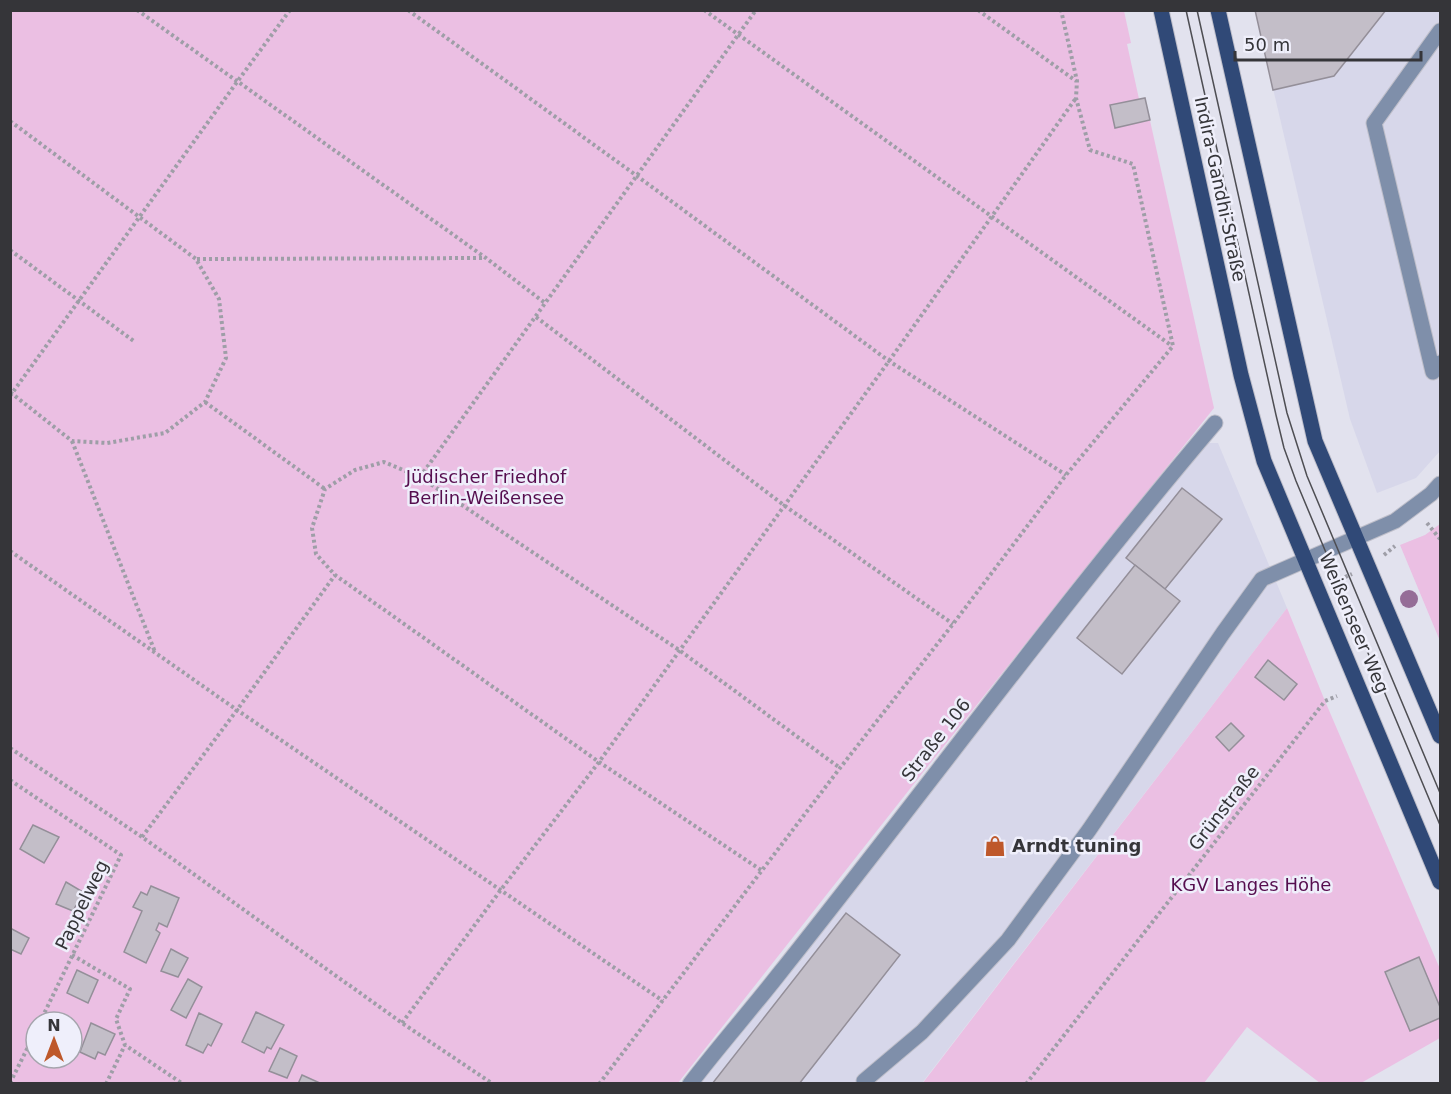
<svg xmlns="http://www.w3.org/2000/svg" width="1451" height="1094" viewBox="0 0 1451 1094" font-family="'DejaVu Sans',sans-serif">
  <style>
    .built { fill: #d7d7ea }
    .green { fill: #ebbfe3; fill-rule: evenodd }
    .building { fill: #c3bec8; stroke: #948f99; stroke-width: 1.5 }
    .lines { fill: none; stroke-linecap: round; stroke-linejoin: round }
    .minor-casing { stroke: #bfbfca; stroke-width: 17 }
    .major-casing { stroke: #bfbfca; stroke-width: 17 }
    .path { stroke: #9e9ea7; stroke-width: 4; stroke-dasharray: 3 3; stroke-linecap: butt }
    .minor { stroke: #7f8faa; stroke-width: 15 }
    .major { stroke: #304977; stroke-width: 15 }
    .tram { stroke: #4e4e53; stroke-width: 1.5 }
    .tree { fill: #956d97 }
    .labels { text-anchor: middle; stroke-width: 5; stroke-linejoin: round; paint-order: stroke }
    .street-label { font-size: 18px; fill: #353539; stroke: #efeffb }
    .park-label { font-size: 18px; fill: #560e4f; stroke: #efeffb }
    .poi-label { font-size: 18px; font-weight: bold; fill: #353539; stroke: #efeffb; text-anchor: start }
  </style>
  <rect width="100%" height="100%" fill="#e2e2ee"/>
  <!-- built -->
  <g class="built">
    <polygon points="1255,11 1440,11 1440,451 1416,478 1377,493 1350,419"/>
    <polygon points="1205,443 1218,443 1287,608 922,1083 697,1084"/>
  </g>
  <!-- green -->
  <g class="green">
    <path d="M10,11H1124L1131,43L1127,44L1139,99L1145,98L1214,408L924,771L678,1083H11ZM36,1022H72V1058H36Z"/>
    <polygon points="1440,524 1440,641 1400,545 1425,535"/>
    <polygon points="1287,608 1325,701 1440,969 1440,1038 1361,1083 1320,1083 1247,1027 1204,1083 922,1084"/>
  </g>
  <!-- building -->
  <g class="building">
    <polygon points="1255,10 1386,10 1334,76 1273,90"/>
    <polygon points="1145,98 1150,120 1115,128 1110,105"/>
    <polygon points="1182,488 1222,519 1165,589 1126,558"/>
    <polygon points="1135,565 1180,601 1122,674 1077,638"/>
    <polygon points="1268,660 1297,684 1284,700 1255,677"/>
    <polygon points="1231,723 1244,736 1229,751 1216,737"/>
    <polygon points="33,825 59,837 44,863 20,849"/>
    <polygon points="66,882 83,892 73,911 56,904"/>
    <polygon points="151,886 179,898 167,927 159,923 156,930 160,933 146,963 124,952 142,911 133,907 141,892 147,895"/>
    <polygon points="846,913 900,955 799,1084 712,1084"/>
    <polygon points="10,928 29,938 21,954 10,949"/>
    <polygon points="171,949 188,958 178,977 161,971"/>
    <polygon points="1419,957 1440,1007 1440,1018 1410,1031 1385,972"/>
    <polygon points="77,970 98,980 88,1003 67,993"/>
    <polygon points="188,979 202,987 186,1018 171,1010"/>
    <polygon points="256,1012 284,1025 271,1049 267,1047 264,1053 242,1042"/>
    <polygon points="199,1013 222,1024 211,1046 208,1044 203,1053 186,1045"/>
    <polygon points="91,1023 115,1034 105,1055 98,1052 95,1059 80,1052"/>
    <polygon points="280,1048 297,1056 287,1078 269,1071"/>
    <polygon points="302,1075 322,1084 298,1084"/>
  </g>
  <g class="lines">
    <defs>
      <g id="minor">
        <polyline points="1440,31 1374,123 1433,372 1440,363"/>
        <polyline points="864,1081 922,1032 1008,940 1089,830 1223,633 1262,579 1395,521 1431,494 1440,484"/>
        <path d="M690,1084C719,1046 750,1011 779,974C925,791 1063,602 1215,423"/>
      </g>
      <g id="major">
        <polyline points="1161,10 1241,375 1264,461 1440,882"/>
        <polyline points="1218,10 1315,441 1440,736"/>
      </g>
    </defs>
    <!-- minor casing -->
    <use href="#minor" class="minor-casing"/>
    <!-- major casing -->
    <use href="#major" class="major-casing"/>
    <!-- path -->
    <g class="path">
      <polyline points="137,10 486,258 545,303"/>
      <polyline points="408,10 637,176 889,361 1066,475"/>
      <polyline points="704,10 1172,346"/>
      <polyline points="978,10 1076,81"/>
      <polyline points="10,121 196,259 219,299 226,358 205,402 165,433 107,443 72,441 10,392"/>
      <polyline points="10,250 135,342"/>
      <polyline points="197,259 484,258"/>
      <polyline points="536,317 785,506 953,624"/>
      <polyline points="10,396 237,82 290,10"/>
      <polyline points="205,402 325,489"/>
      <polyline points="72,441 155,652"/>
      <polyline points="420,477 756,10"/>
      <polyline points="1427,523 1440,539"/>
      <polyline points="10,551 237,710 663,1001"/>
      <polyline points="1384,555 1395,546"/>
      <polyline points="1334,582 1352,574"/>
      <polyline points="10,748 142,837 402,1023 493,1084"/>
      <polyline points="10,780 121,855 40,1022"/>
      <polyline points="142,837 237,710 335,575"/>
      <polyline points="761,870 599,762 335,575 316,554 312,528 325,489 355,470 384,462 420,477 679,650 840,768"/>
      <polyline points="72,955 130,989 116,1019 125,1045 183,1084"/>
      <polyline points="402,1023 500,891 599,762 889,361 1076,98"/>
      <polyline points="10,1083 36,1031"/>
      <polyline points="106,1084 125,1045"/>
      <polyline points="599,1084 840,768 953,624 1066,475 1173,346 1133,164 1090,150 1076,98 1077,81 1061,10"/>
      <polyline points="1026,1084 1325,701 1337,696"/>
    </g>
    <!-- minor -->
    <use href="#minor" class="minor"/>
    <!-- major -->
    <use href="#major" class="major"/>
    <!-- tram -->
    <g class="tram">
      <polyline points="1186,10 1276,415 1284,448 1296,481 1440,825"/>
      <polyline points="1197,10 1287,413 1307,476 1440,793"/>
    </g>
  </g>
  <!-- trees -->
  <circle class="tree" cx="1409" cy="599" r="9"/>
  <!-- icons -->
  <defs>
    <symbol id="shop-bare" viewBox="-9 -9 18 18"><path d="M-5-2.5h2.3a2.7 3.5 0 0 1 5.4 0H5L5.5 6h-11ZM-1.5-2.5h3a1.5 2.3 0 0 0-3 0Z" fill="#be582b" stroke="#efeffb" stroke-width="2.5" paint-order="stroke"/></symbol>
  </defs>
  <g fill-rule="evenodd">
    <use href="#shop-bare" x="980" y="831" width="30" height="30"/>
  </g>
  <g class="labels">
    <!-- street labels -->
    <g class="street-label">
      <text transform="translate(1220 189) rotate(78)" y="6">Indira-Gandhi-Straße</text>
      <text transform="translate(1354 623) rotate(67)" y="6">Weißenseer Weg</text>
      <text transform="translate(936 740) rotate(-52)" y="6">Straße 106</text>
      <text transform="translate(1224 808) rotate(-52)" y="6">Grünstraße</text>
      <text transform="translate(82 905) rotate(-64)" y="6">Pappelweg</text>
    </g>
    <!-- park labels -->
    <g class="park-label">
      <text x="486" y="483">Jüdischer Friedhof<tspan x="486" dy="21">Berlin-Weißensee</tspan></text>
      <text x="1251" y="891">KGV Langes Höhe</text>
    </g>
    <!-- poi labels -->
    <g class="poi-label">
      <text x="1012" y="852">Arndt tuning</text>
    </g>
  </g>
  <!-- border -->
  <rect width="1451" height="1094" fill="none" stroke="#353539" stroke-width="24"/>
  <!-- north arrow -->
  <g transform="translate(54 1040)"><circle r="28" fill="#efeffb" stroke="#a5a5ad" stroke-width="1.5"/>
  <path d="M0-4.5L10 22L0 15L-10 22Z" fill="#be582b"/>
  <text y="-9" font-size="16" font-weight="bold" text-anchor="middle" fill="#353539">N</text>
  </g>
  <!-- scale -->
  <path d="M1235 51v9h186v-9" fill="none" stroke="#353539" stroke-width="3"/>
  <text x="1244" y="51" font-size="18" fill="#353539" stroke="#efeffb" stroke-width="4.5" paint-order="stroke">50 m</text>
</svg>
